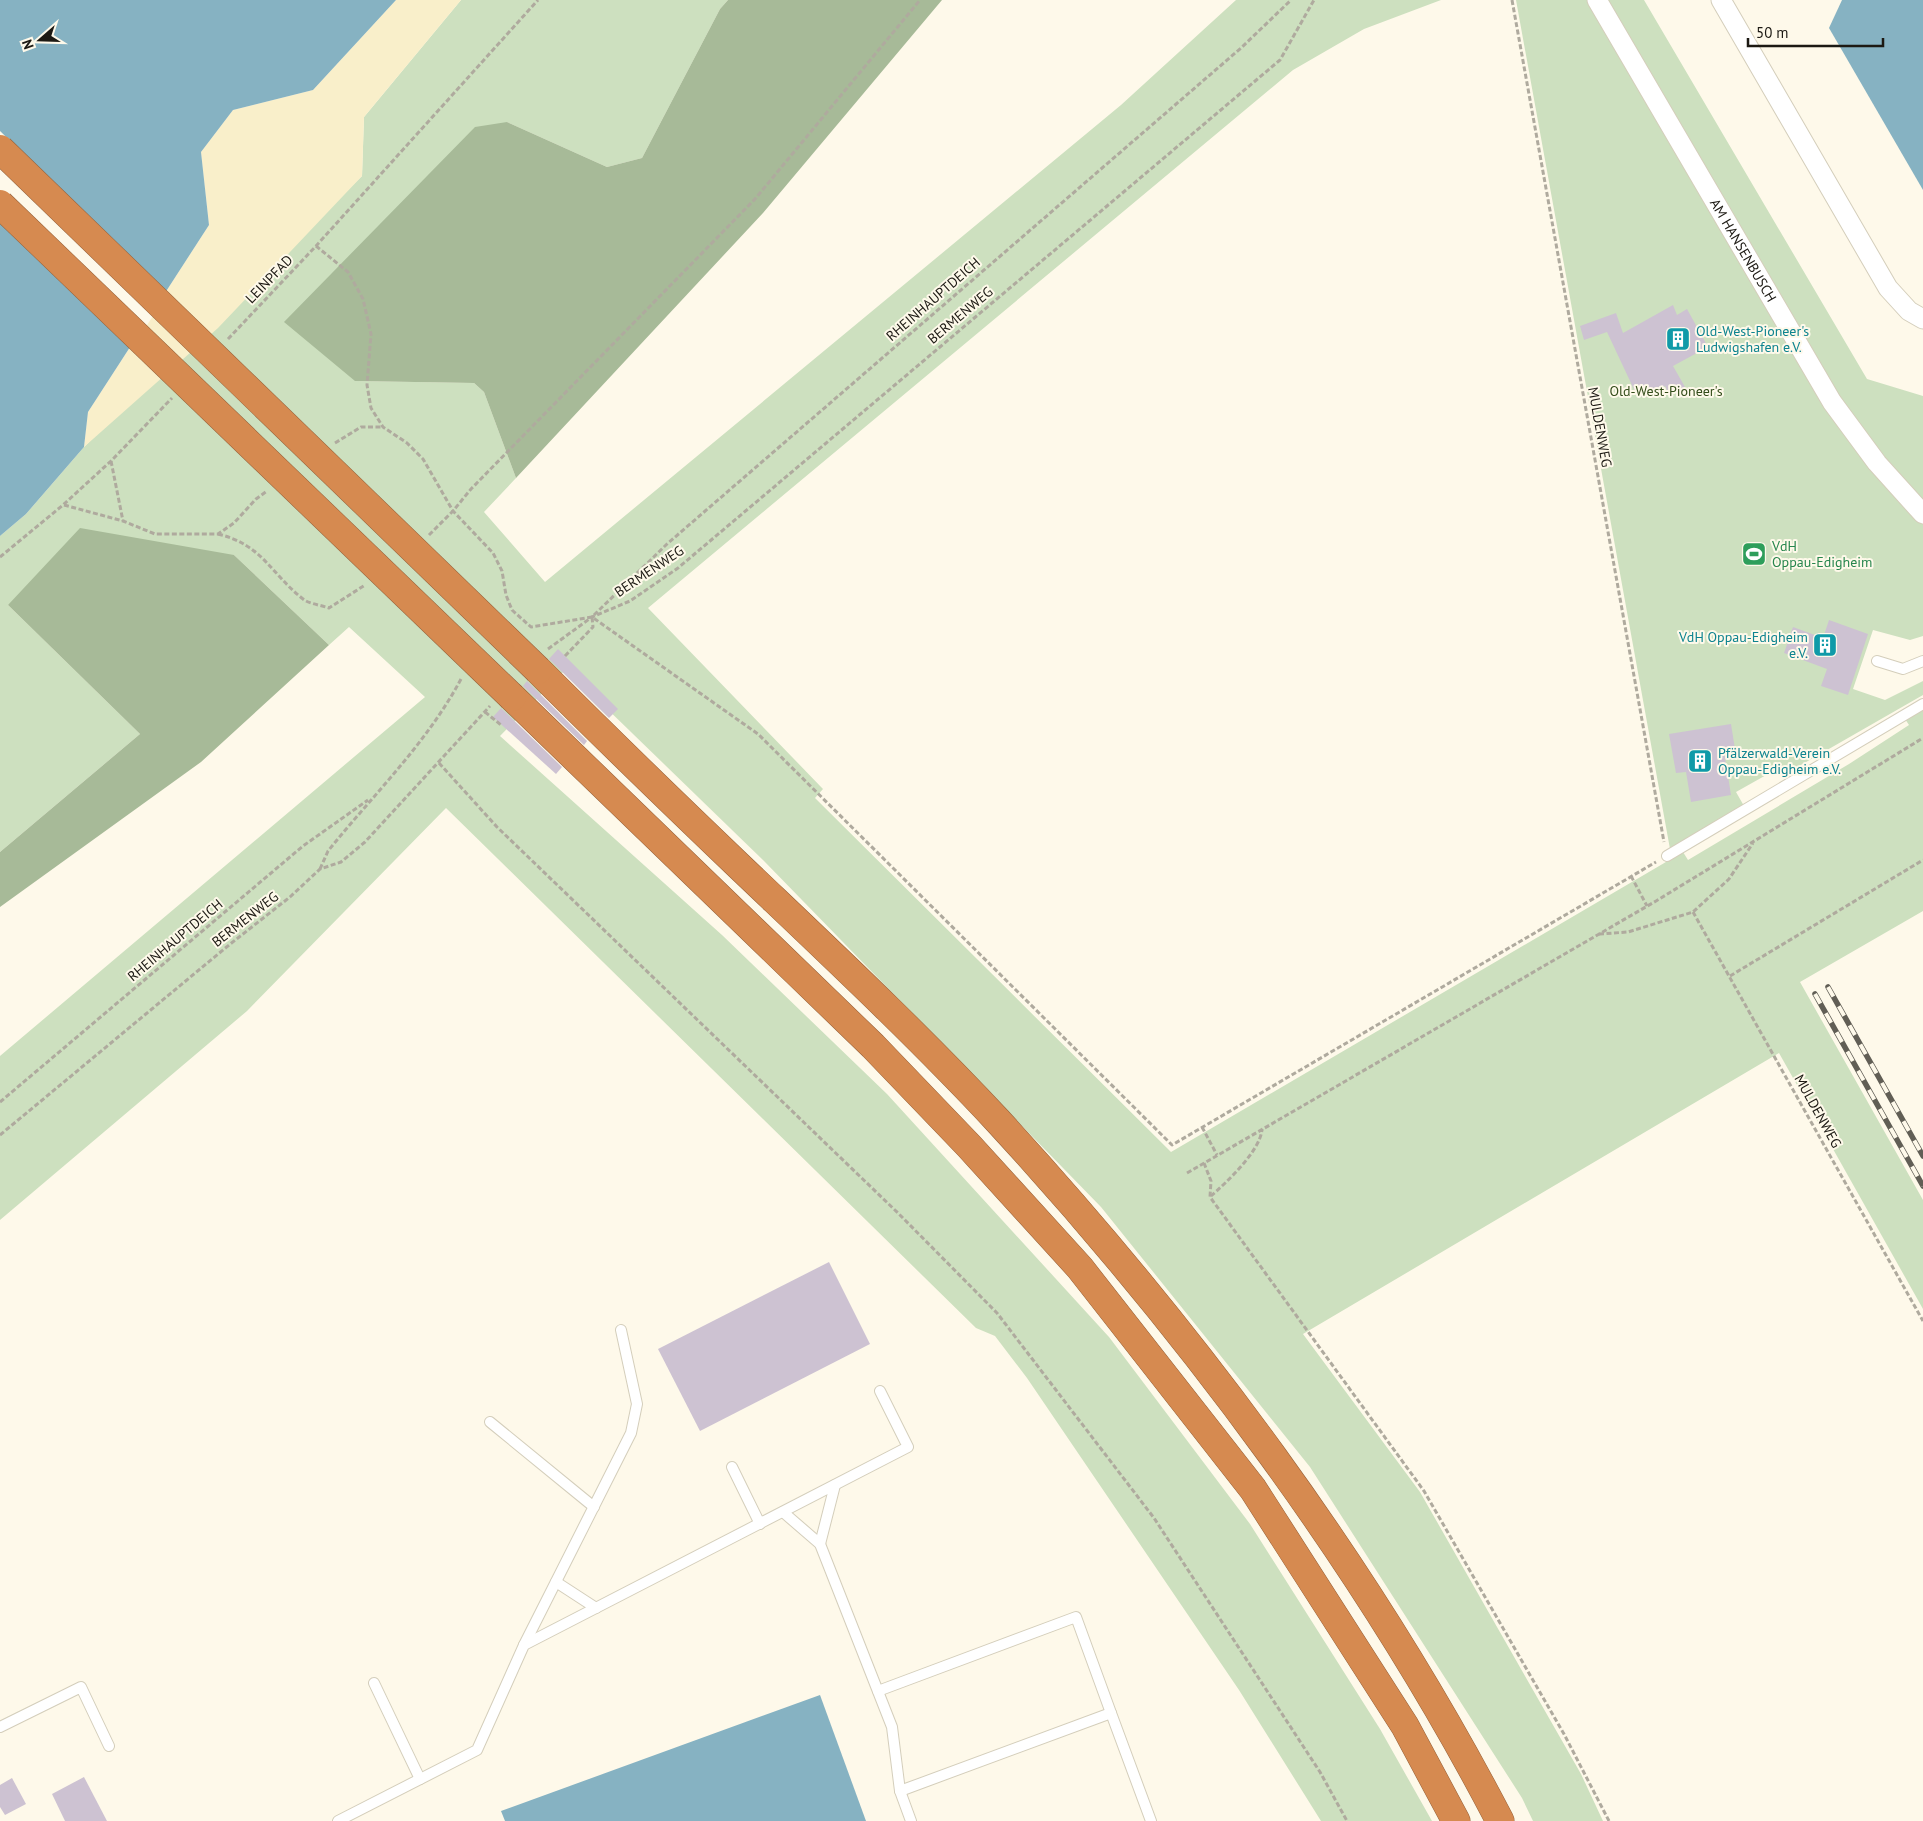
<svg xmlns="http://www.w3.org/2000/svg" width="1923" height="1821" viewBox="0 0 1923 1821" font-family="'PT Sans',sans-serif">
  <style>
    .green { fill: #cde0bf }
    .forest { fill: #a7ba98 }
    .sand { fill: #f9efca }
    .water { fill: #86b2c2 }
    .pier { fill: #fef9ea }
    .building { fill: #cdc2d2 }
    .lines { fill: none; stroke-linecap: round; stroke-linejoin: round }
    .lane-casing { stroke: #d4cebb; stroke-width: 12 }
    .street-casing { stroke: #d4cebb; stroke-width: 21 }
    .highway-casing { stroke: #95623b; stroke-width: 29 }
    .path { stroke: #afaa9e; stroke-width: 3; stroke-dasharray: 5 2.5; stroke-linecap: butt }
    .lane { stroke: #fff; stroke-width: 10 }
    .street { stroke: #fff; stroke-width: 19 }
    .highway { stroke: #d68a50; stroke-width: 28 }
    .rail-casing { stroke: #615e55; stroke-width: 5.5 }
    .rail { stroke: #fef9ea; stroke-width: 4; stroke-dasharray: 11; stroke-linecap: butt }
    .highway-bridge-casing { stroke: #95623b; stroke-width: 29; stroke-linecap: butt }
    .highway-bridge { stroke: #d68a50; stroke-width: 28 }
    .labels { text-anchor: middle; stroke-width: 4; stroke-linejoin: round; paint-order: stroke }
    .street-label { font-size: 14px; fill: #1c1913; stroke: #fef9ea }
    .culture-label { font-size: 14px; fill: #0d838f; stroke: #fef9ea; text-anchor: start }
    .park-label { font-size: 14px; fill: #334c1a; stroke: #fef9ea }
    .leisure-label { font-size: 14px; fill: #27864d; stroke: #fef9ea; text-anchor: start }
  </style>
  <rect width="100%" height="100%" fill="#fef9ea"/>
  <!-- green -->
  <g class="green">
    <polygon points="461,0 728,0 720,9 642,158 607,167 507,122 355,381 474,383 484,392 516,478 484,512 545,582 1121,105 1236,0 1441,0 1364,29 1293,70 648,608 823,789 815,798 1171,1152 1683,852 1688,860 1849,764 1909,725 1905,719 1923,708 1923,911 1800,982 1923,1200 1923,1309 1779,1053 1303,1334 1420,1492 1581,1774 1603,1821 1533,1821 1522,1798 1310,1467 1101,1207 764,861 566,669 500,736 722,935 887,1094 1109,1337 1250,1524 1380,1729 1432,1821 1321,1821 1239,1690 1027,1378 995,1336 976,1328 446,808 247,1011 0,1220 0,1056 425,697 349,627 329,645 234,555 8,605 140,734 0,852 0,536 26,514 84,447 362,176 364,117"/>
    <polygon points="1516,0 1644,0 1867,379 1923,396 1923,636 1910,640 1873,630 1853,689 1885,700 1923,681 1923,695 1787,773 1782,766 1736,792 1744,806 1670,849"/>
  </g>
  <!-- forest -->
  <g class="forest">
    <polygon points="728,0 942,0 763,213 516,478 484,392 474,383 355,381 284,322 475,127 507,122 607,167 642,158 720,9"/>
    <polygon points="80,528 234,555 329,645 201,762 0,907 0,852 140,734 8,605"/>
  </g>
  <!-- sand -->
  <polygon class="sand" points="396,0 461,0 364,117 362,176 218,328 84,447 88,412 209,225 201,152 233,110 313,90"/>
  <!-- water -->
  <g class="water">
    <polygon points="0,0 396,0 313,90 233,110 201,152 209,225 88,412 84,447 26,514 0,536"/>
    <polygon points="1842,0 1923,0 1923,190 1829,28"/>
    <polygon points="820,1695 866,1821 505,1821 501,1811"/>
  </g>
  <!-- pier -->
  <polygon class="pier" points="0,131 168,293 132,348 0,221"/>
  <!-- building -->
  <g class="building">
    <polygon points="1673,305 1677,315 1687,309 1708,347 1673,366 1685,387 1670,396 1665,386 1638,398 1607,332 1584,340 1580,326 1616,313 1623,333"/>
    <polygon points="1829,620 1868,634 1848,695 1821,686 1827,669 1784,653 1793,627 1823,638"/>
    <polygon points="558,649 618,709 609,718 549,659"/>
    <polygon points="527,681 587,741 584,745 523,686"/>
    <polygon points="501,708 562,767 556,774 493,717"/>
    <polygon points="1731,724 1735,749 1724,751 1731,795 1691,802 1686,772 1676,773 1669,734"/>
    <polygon points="829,1262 870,1344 700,1431 658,1349"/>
    <polygon points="84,1777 107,1821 65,1821 52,1794"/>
    <polygon points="12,1778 26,1804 5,1815 0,1807 0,1785"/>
  </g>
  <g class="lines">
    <defs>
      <g id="lane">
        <polyline points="1877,661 1903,669 1923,661"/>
        <polyline points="1667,856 1923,704"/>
        <polyline points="490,1422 594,1507"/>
        <polyline points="732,1467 760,1524"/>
        <polyline points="783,1512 820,1544 892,1727 900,1791 911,1821"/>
        <polyline points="820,1544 835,1485"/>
        <polyline points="556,1582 596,1608"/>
        <polyline points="524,1645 631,1433 637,1404 621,1330"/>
        <polyline points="374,1683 420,1779"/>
        <polyline points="878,1691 1076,1617 1111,1713"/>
        <polyline points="0,1727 81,1687 109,1746"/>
        <polyline points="900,1791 1111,1713 1151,1821"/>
        <polyline points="338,1821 477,1750 524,1645 908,1447 880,1391"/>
      </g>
      <g id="street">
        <path id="s1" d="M1597,0L1832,402L1877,463L1923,514"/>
        <polyline points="1721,0 1888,288 1909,311 1923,319"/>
      </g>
      <g id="highway">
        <path d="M538,670C604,736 671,801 739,866C826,949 915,1032 998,1121C1190,1330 1369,1569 1500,1821"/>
        <polyline points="512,697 873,1046 969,1146 1080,1268 1253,1489 1405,1726 1456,1821"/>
      </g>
    </defs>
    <!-- lane casing -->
    <use href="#lane" class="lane-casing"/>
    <!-- street casing -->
    <use href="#street" class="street-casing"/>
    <!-- highway casing -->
    <use href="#highway" class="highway-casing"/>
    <!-- path -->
    <g class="path">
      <polyline points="1512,0 1664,842"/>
      <polyline points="316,246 348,272 363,299 371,334 367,385 371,408 383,427 407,443 423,459 453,511 493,553 502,571 506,595 512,610 531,627 592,617 758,734 1172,1145 1656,862"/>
      <polyline points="228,339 316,246 538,0"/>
      <polyline points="335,443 361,427 382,427"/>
      <polyline points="111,461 123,521"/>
      <polyline points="64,505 123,521 155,534 218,534 234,523 256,499 267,491"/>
      <path d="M218,534C263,545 270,573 303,599C309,604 321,605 329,608L365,585"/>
      <polyline points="429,535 453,511 471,489 755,199 920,0"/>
      <polyline points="0,557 63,505 111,461 172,398"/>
      <polyline points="594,615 667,544 1241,48 1291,0"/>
      <polyline points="548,649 592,617 630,601 678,568 1280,60 1314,0"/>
      <polyline points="565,656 593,627 592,617"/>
      <polyline points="485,712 501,725"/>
      <polyline points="439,763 497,827 898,1213 997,1313 1154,1518 1320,1772 1347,1821"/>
      <path d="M320,869L328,851C373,795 427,743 461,679"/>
      <polyline points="1631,876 1647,906"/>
      <polyline points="1693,912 1923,1321"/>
      <polyline points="1599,934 1628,932 1693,912 1729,879 1753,843"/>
      <polyline points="1730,976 1923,860"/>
      <polyline points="0,1102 303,846 368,800"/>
      <polyline points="1202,1127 1217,1155"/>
      <polyline points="0,1135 229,945 290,897 320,869 341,862 365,842 490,706"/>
      <polyline points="1204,1163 1211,1181 1210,1197 1424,1491 1564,1734 1609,1821"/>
      <polyline points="1187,1173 1656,901 1923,738"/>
      <path d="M1211,1196C1227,1182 1261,1150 1262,1129"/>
    </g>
    <!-- lane -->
    <use href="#lane" class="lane"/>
    <!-- street -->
    <use href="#street" class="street"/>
    <!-- highway -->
    <use href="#highway" class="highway"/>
    <defs>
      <g id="rail">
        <polyline points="1828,987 1923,1156"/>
        <polyline points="1815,994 1923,1186"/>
      </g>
    </defs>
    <!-- rail casing -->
    <use href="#rail" class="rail-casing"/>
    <!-- rail -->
    <use href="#rail" class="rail"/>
    <defs>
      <g id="highway-bridge">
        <polyline points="0,149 538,670"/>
        <polyline points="0,204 512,697"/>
      </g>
    </defs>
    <!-- highway-bridge casing -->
    <use href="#highway-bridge" class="highway-bridge-casing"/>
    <!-- highway-bridge -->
    <use href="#highway-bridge" class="highway-bridge"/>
  </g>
  <!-- icons -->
  <defs>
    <symbol id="building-square" viewBox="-11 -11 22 22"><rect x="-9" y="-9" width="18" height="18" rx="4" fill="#0f9aa8" stroke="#fef9ea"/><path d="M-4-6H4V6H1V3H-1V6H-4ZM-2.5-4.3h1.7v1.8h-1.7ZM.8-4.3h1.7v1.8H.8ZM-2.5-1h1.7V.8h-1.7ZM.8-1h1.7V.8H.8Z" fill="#fff"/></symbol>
    <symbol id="stadium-square" viewBox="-11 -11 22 22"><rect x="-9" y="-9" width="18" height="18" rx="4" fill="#2e9e5b" stroke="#fef9ea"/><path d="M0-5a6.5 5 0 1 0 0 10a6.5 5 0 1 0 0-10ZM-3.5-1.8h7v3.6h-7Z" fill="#fff"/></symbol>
  </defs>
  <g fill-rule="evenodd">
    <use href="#building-square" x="1664" y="325" width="28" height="28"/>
    <use href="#stadium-square" x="1740" y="540" width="28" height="28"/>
    <use href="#building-square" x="1811" y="631" width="28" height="28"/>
    <use href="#building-square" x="1686" y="747" width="28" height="28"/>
  </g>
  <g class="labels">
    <!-- street labels -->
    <g class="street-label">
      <text dy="5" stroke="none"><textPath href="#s1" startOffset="290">AM HANSENBUSCH</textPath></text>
      <text transform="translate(269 279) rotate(-46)" y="5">LEINPFAD</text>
      <text transform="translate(933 299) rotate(-41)" y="5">RHEINHAUPTDEICH</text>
      <text transform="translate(960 315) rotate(-40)" y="5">BERMENWEG</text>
      <text transform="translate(1600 427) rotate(80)" y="5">MULDENWEG</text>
      <text transform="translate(649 571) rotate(-34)" y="5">BERMENWEG</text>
      <text transform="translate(245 919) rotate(-38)" y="5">BERMENWEG</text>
      <text transform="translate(175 940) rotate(-40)" y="5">RHEINHAUPTDEICH</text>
      <text transform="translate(1818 1111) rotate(61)" y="5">MULDENWEG</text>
    </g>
    <!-- culture labels -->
    <g class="culture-label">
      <text x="1696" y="336">Old-West-Pioneer's<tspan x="1696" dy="16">Ludwigshafen e.V.</tspan></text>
      <text x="1808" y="642" text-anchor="end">VdH Oppau-Edigheim<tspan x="1808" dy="16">e.V.</tspan></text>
      <text x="1718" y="758">Pfälzerwald-Verein<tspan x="1718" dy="16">Oppau-Edigheim e.V.</tspan></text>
    </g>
    <!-- park labels -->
    <g class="park-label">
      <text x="1666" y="396">Old-West-Pioneer's</text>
    </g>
    <!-- leisure labels -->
    <g class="leisure-label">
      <text x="1772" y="551">VdH<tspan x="1772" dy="16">Oppau-Edigheim</tspan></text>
    </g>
  </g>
  <!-- north arrow -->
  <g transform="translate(40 40) rotate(250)" stroke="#fef9ea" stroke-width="4" paint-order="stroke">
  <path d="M0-4L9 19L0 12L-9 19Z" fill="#1c1913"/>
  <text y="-8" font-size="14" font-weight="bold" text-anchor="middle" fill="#1c1913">N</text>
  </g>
  <!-- scale -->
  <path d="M1748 38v8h135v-8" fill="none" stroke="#1c1913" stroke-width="2.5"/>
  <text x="1756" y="38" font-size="15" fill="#1c1913" stroke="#fef9ea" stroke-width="4" paint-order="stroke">50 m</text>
</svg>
